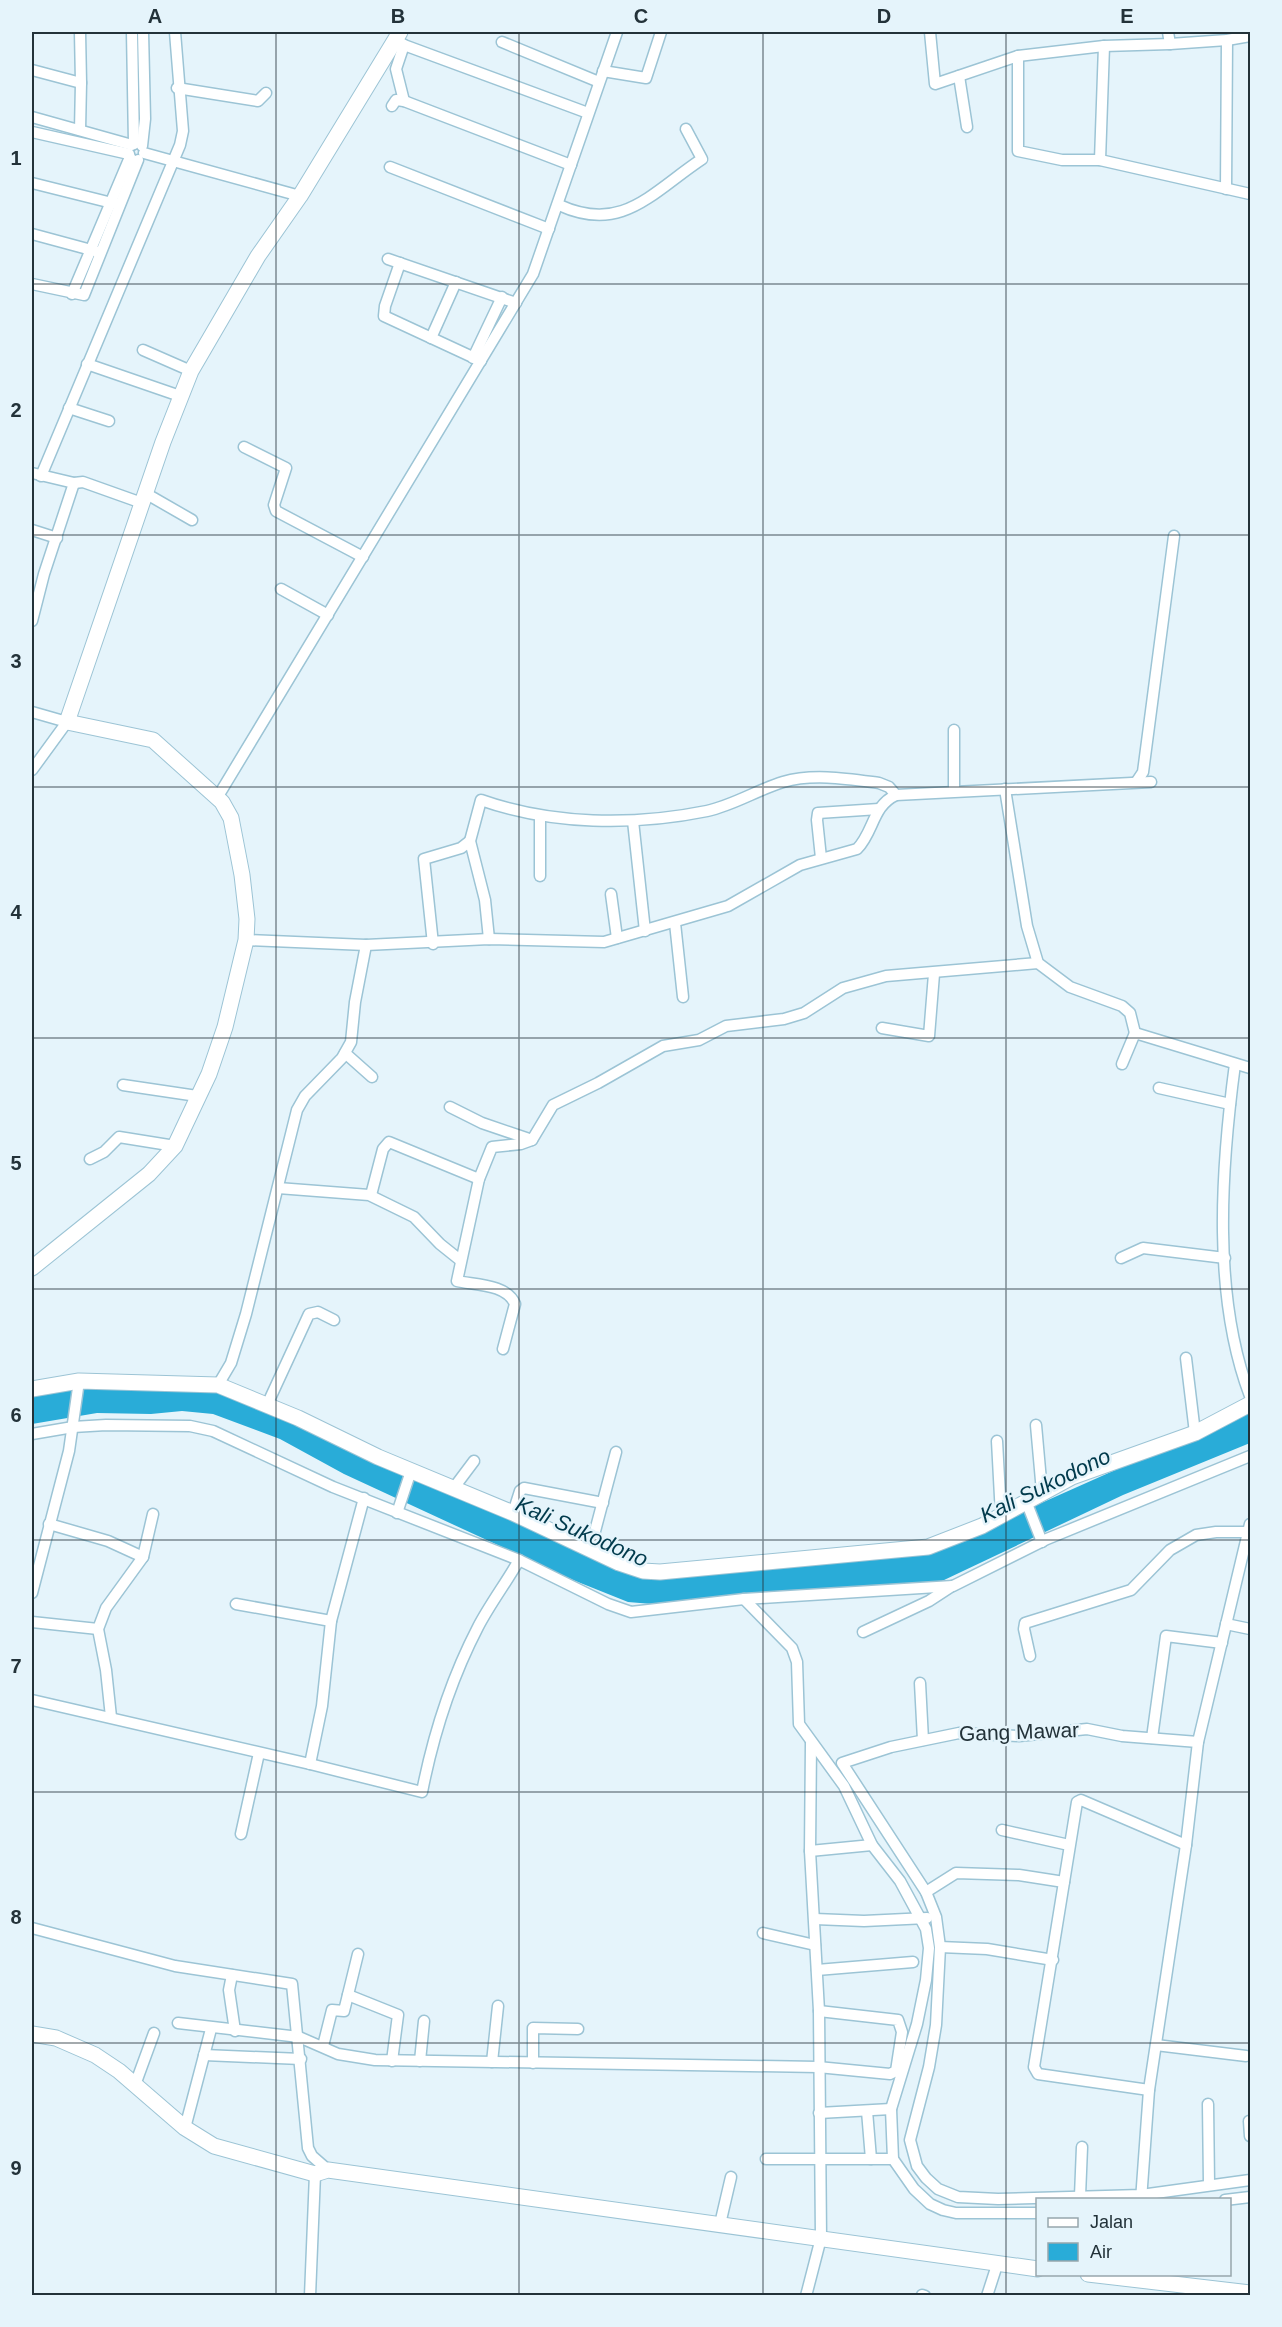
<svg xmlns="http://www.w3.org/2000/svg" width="1282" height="2327" viewBox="0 0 1282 2327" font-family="Helvetica,sans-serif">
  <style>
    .water { fill: #29acd8 }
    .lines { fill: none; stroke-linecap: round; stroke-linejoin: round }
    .street-casing { stroke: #9cc4d5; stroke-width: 13 }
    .secondary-casing { stroke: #9cc4d5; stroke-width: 17 }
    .street { stroke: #fff; stroke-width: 10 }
    .secondary { stroke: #fff; stroke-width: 15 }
    .grid { fill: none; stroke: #233239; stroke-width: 1.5; stroke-opacity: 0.55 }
    .labels { text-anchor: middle; stroke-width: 5; stroke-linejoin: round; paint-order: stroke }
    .street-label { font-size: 21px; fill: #233239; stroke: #e5f4fb }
    .water-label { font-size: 22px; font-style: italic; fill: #013a4c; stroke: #e5f4fb }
    .neatline { fill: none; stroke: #233239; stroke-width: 2 }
    .grid-label { font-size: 20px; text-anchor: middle; font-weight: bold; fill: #233239 }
  </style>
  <rect width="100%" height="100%" fill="#e5f4fb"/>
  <!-- water -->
  <polygon class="water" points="65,1386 221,1389 622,1567 933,1548 992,1525 1250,1410 1250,1443 1123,1495 942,1581 652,1604 628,1602 573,1580 344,1474 280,1439 213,1414 182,1411 151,1414 97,1413 32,1424 32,1392"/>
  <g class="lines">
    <defs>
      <g id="street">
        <polyline points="80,32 81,83"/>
        <polyline points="132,32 134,144"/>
        <polyline points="930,32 935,84 1018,56 1104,46 1170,44 1227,40 1250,36"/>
        <polyline points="1168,32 1170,44"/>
        <polyline points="395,39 404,45 588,113"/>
        <polyline points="502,42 599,82"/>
        <polyline points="1018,56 1018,151 1062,160 1100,160 1250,194"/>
        <polyline points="32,70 81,83 80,130"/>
        <polyline points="603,71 646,78 661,32"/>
        <polyline points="959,76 967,127"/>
        <polyline points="177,88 258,101 266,93"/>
        <polyline points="404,101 396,69 404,45"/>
        <polyline points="392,106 396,100 404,101 571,165"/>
        <polyline points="32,117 132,145"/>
        <polyline points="32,132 129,154"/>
        <polyline points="142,146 145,119 143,32"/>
        <polyline points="144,153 300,196"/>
        <polyline points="1100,160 1104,46"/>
        <polyline points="390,167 549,229"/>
        <polyline points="32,183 116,204"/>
        <polyline points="1226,189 1227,40"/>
        <path d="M559,205C622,234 651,193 702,159L686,129"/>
        <polyline points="32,234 95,251"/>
        <polyline points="388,259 516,303"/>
        <polyline points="400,263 385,306 384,316 481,361"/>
        <polyline points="32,284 84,295 138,160"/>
        <polyline points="72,294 130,157"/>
        <polyline points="431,338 456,282"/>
        <polyline points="143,350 191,371"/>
        <polyline points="473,358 502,297"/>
        <polyline points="87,364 180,396"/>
        <polyline points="69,408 109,421"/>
        <polyline points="244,447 286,468 274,505 276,511 363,557"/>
        <polyline points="32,473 74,483 83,482 142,503"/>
        <polyline points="41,476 180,145 183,131 175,32"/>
        <polyline points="145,493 192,520"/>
        <polyline points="32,530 57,538"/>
        <polyline points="281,589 328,615"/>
        <polyline points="32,621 44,574 74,483"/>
        <polyline points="32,712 67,722 32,770"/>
        <polyline points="1137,781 1143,772 1174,536"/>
        <polyline points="1005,789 1027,926 1038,963 1070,987 1122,1006 1130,1013 1135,1033"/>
        <polyline points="954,791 954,730"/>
        <polyline points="217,798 533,274 617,32"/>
        <polyline points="540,816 540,876"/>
        <polyline points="633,821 645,931"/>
        <polyline points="821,858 817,820 818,813 879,809"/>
        <polyline points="611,894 617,938"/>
        <polyline points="675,923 683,997"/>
        <path d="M489,939L485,900L470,841L481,800C552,825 633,826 707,811C734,805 757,790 783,782C813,773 849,779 879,783L889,787L896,795"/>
        <path d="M246,940L366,945L489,939L604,942L728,906L800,865L857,849C874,832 872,806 896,795L1151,782"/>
        <polyline points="433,944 424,859 461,848 470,841"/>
        <polyline points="882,1028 929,1036 934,974"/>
        <polyline points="345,1053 372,1077"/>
        <polyline points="1122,1064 1135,1033 1250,1068"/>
        <path d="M1235,1064C1221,1169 1212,1296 1250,1396"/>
        <polyline points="123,1085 197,1096"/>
        <polyline points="1159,1088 1230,1104"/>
        <polyline points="450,1107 482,1123 532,1140"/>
        <polyline points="90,1159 104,1152 119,1137 175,1146"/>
        <polyline points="278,1188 369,1195 414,1217 440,1244 460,1260"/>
        <polyline points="371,1195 383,1149 389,1142 479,1179"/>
        <polyline points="1121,1258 1143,1248 1225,1258"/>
        <path d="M503,1349L515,1304C507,1284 475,1285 457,1281L479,1179L492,1147L521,1144L532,1140L553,1105L598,1083L663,1046L699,1040L726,1026L784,1019L804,1013L843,988L886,976L1038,963"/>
        <polyline points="1186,1358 1195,1433"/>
        <polyline points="218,1385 231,1363 246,1314 297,1110 305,1096 342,1058 351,1042 355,1002 366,945"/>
        <polyline points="267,1405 309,1314 318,1312 334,1320"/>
        <polyline points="1036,1425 1042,1492"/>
        <polyline points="32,1434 73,1427 106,1425 190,1426 213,1431 333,1487 519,1560 608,1604 631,1612 744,1599 953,1586 1047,1539 1250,1456"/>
        <polyline points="997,1441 1001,1516"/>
        <polyline points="453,1489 474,1461"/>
        <polyline points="1026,1501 1042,1542"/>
        <polyline points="397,1513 411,1471"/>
        <polyline points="513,1513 520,1491 524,1488 603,1503"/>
        <polyline points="49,1524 108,1541 143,1557"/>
        <polyline points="590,1550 616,1452"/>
        <polyline points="32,1593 69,1451 79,1381"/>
        <polyline points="744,1599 792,1648 797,1662 799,1724 844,1786 872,1845 900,1881 926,1929 929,1948 926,1980 917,2024 891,2109 893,2159 914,2189 930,2204 943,2210 956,2213 1038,2213"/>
        <polyline points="236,1604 331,1621 322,1706 310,1764"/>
        <polyline points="331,1621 364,1498"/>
        <polyline points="32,1622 98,1629"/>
        <polyline points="1226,1624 1250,1629"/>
        <polyline points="863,1632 929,1601 952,1586"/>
        <polyline points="1030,1656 1024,1629 1025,1623 1131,1590 1170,1550 1196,1535 1216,1532 1249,1532"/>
        <polyline points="920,1683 923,1740"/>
        <path d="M32,1700L310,1764L422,1792C433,1736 451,1679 478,1627C490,1604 506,1583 519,1560"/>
        <polyline points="111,1717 106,1670 98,1629 106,1608 143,1557 153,1514"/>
        <polyline points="1152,1738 1166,1636 1222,1643"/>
        <polyline points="1198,1742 1122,1736 1087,1729 1019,1736 959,1733 891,1747 842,1763 926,1892 936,1917 940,1947 936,2025 929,2067 910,2140 917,2166 926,2178 938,2189 958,2197 998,2199 1141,2195 1250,2180"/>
        <polyline points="1002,1830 1069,1845"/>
        <polyline points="241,1834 259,1753"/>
        <polyline points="810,1851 872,1845"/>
        <polyline points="926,1892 956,1873 1019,1875 1064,1882"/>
        <polyline points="815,1919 864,1921 927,1918"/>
        <polyline points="32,1928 175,1966 292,1984 308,2148 312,2156 328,2170"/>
        <polyline points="763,1933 815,1945"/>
        <polyline points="940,1947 987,1949 1053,1960"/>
        <polyline points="817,1970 913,1962"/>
        <polyline points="232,1975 229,1990 235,2031"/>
        <polyline points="348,1995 398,2015 392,2061"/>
        <polyline points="178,2023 299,2037 338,2054 375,2060 818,2067 890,2074 896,2071 902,2032 898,2020 819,2011"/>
        <polyline points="1156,2045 1246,2056"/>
        <polyline points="323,2046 332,2010 344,2011 358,1954"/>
        <polyline points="204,2055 301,2059"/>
        <polyline points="420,2061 424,2021"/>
        <polyline points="492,2062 498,2006"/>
        <polyline points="533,2063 533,2028 578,2029"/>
        <polyline points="135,2085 154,2033"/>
        <polyline points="1149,2090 1038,2074 1034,2067 1077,1802 1081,1800 1186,1845"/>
        <polyline points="1208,2104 1209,2184"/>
        <polyline points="867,2111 871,2159"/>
        <polyline points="819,2113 891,2109"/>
        <polyline points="1249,2121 1250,2136"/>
        <polyline points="185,2128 211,2029"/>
        <polyline points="766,2159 893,2159"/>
        <polyline points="1080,2196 1082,2147"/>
        <polyline points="1141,2200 1149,2090 1186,1845 1198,1742 1250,1524"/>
        <polyline points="1225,2200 1250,2197"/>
        <polyline points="720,2224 731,2177"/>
        <polyline points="922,2295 925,2296"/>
        <polyline points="310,2296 315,2174"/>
        <polyline points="806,2296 821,2238 819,2011 810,1851 811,1743"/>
        <polyline points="987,2296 997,2265"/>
      </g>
      <g id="secondary">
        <polyline points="32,1268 149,1174 175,1146 209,1074 225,1027 246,940 247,919 242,875 231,818 222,802 153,740 67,722 163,442 191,371 258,256 300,196 400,32"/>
        <polyline points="32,1389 79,1381 218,1385 298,1418 378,1457 513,1513 619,1563 643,1571 660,1572 928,1547 982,1526 1072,1477 1195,1433 1250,1404"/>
        <polyline points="32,2034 56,2038 95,2055 119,2071 185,2128 214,2146 315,2174 328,2170 1038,2269"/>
        <polyline points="1088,2274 1250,2293"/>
      </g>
    </defs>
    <!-- street casing -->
    <use href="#street" class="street-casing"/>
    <!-- secondary casing -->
    <use href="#secondary" class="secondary-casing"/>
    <!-- street -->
    <use href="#street" class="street"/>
    <!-- secondary -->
    <use href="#secondary" class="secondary"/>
  </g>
  <!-- grid -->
  <path class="grid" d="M276,32V2296M519,32V2296M763,32V2296M1006,32V2296M32,284H1250M32,535H1250M32,787H1250M32,1038H1250M32,1289H1250M32,1540H1250M32,1792H1250M32,2043H1250"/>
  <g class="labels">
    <!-- street labels -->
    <g class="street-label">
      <text transform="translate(1019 1732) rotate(-2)" y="7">Gang Mawar</text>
    </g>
    <!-- water labels -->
    <g class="water-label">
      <text transform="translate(1045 1485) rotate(-26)" y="8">Kali Sukodono</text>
      <text transform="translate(582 1531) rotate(24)" y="8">Kali Sukodono</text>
    </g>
  </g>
  <!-- border -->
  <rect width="1282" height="2327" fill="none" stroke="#e5f4fb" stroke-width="66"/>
  <!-- legend -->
  <rect x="1036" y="2198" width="195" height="78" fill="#e5f4fb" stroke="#97a6ad" stroke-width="1.5"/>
  <rect x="1048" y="2218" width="30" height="9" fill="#ffffff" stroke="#97a6ad" stroke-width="1.5"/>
  <text x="1090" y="2228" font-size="18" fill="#233239">Jalan</text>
  <rect x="1048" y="2243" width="30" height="18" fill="#29acd8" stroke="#97a6ad" stroke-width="1.5"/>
  <text x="1090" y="2258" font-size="18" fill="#233239">Air</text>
  <rect x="33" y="33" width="1216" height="2261" class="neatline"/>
  <g class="grid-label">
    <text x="155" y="23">A</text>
    <text x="398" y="23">B</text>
    <text x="641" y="23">C</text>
    <text x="884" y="23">D</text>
    <text x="1127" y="23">E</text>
    <text x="16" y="165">1</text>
    <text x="16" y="417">2</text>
    <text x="16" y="668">3</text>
    <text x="16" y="919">4</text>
    <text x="16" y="1170">5</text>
    <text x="16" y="1422">6</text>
    <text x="16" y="1673">7</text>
    <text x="16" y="1924">8</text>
    <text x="16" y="2175">9</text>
  </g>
</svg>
